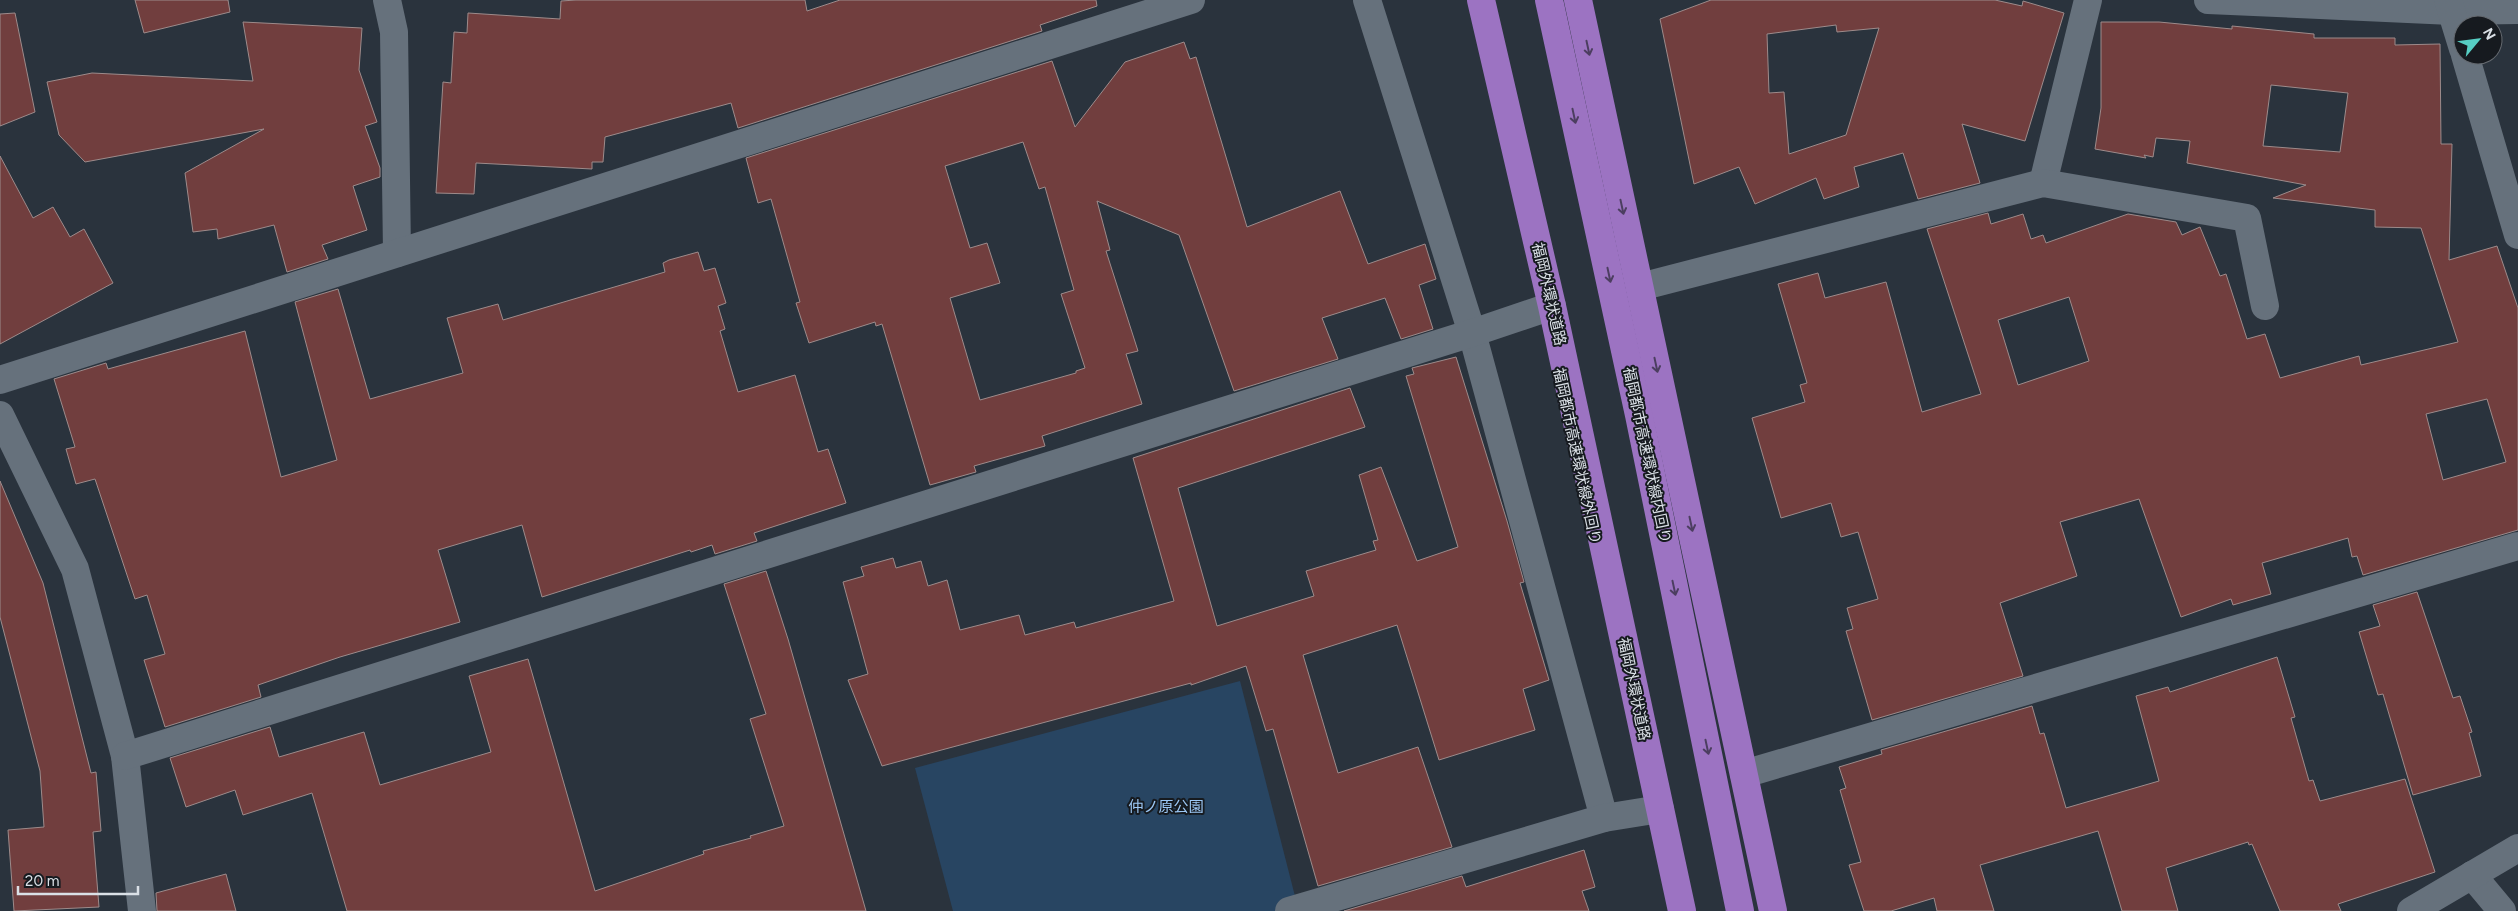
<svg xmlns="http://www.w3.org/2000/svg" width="2518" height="911" viewBox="0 0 2518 911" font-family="Figtree,'Noto Sans JP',sans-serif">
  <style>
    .green { fill: #284562 }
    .building { fill: #713e3e; stroke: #9d8b8b; fill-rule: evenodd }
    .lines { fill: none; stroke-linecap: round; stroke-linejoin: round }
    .minor { stroke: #66717c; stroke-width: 28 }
    .highway { stroke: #9c73c2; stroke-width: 28 }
    .oneway { stroke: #4c3e60 }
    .labels { text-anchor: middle; stroke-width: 4; stroke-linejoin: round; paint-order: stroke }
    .street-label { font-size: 15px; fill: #dae0e6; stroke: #161a1f }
    .park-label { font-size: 15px; fill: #9cc8f6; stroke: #161a1f }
  </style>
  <rect width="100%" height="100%" fill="#2a333d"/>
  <!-- green -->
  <polygon class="green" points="1240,681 1298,908 1289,911 953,911 915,768"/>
  <!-- building -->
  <g class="building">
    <polygon points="135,0 228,0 230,12 144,33"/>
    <polygon points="576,0 805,0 807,11 840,0 1096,0 1097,6 1040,25 1042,31 738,128 731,103 605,137 603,162 592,162 592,169 476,163 474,194 436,193 443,82 451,83 454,32 467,33 468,13 560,19 561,1"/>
    <path d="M1711,0H1995L2022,6L2023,1L2064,13L2025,141L1962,124L1980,183L1918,199L1903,153L1854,167L1859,187L1824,199L1816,178L1755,204L1739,167L1694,184L1660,19ZM1836,25L1837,32L1879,28L1846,135L1789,154L1784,92L1769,93L1767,34Z"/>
    <polygon points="15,13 35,112 0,126 0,14"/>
    <polygon points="243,22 362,28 359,70 377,122 365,126 380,168 380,177 353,186 367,230 322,245 328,259 287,272 274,225 218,239 217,229 193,232 185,173 264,129 85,162 59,135 47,82 92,73 253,81"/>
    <path d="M2101,22H2159L2232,29V26L2314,34V38H2395V45L2440,44L2441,144H2452L2449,260L2497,246L2518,308V530L2363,575L2357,556L2352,557L2348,538L2262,563L2271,594L2233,605L2231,599L2181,617L2139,499L2060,522L2077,576L2000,603L2023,676L1872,720L1846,631L1853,629L1847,608L1878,599L1858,532L1841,537L1831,503L1781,518L1752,418L1805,402L1800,385L1807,383L1778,284L1818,273L1825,298L1886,282L1922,412L1981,394L1927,229L1988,213L1991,224L2023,214L2031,239L2043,235L2046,243L2128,214L2176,222L2182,235L2200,227L2220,276L2226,274L2247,339L2265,334L2280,378L2359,356L2361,365L2458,342L2421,228L2375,227V210L2273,198L2306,185L2187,163L2190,141L2156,138L2153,157L2144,155L2146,158L2095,149L2101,108ZM2271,85L2348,93L2340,152L2263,146ZM2069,297L2089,361L2018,385L1998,320ZM2487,399L2506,462L2443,480L2426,414Z"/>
    <path d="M1184,42L1190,59L1196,57L1247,227L1340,191L1368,264L1425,244L1436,279L1419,285L1433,329L1401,339L1385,298L1322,318L1338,359L1234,391L1179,235L1097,201L1110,250L1106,251L1138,351L1126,354L1142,404L1042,436L1045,446L974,466L976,472L930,485L882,324L876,326L875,322L809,343L796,303L800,302L771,199L758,203L746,158L1052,61L1075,127L1125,62ZM1023,142L1039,189L1045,187L1074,290L1061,294L1085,368L1076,371V373L980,400L950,298L1000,283L987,243L970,248L945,166Z"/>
    <polygon points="0,156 33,218 53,207 70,237 84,229 113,283 0,344"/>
    <polygon points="698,252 704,271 715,268 726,303 718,306 725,329 720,331 738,392 795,375 818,452 828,449 846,503 754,533 757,541 715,554 712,545 691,552 690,550 542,597 522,525 438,550 460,622 340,657 258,685 261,697 165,727 144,660 165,654 147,595 135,599 95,479 76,484 66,449 75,447 54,379 106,363 108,369 245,331 281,477 337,460 295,302 338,289 370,399 463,373 447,318 498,304 503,320 665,272 663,263 669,260"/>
    <polygon points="1456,357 1507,521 1524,582 1520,583 1549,680 1523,689 1535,730 1439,760 1397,625 1303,655 1338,773 1418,747 1452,847 1318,886 1273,729 1266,731 1246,666 1191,685 1191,683 882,766 848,680 868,674 843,582 864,576 861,567 893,558 896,568 921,561 928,586 947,580 960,630 1019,615 1025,635 1074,622 1076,628 1174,601 1133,458 1350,388 1365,427 1178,488 1217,626 1314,596 1306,571 1376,550 1373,541 1378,540 1359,475 1381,467 1417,561 1458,547 1406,376 1414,374 1412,368"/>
    <polygon points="0,481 43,583 91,773 96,772 101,831 93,832 99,907 14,911 8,830 44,827 40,771 0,617"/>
    <polygon points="766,571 788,639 866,911 347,911 312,793 243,815 235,790 186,807 170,758 270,727 279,757 364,732 380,785 491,752 469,676 528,659 595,891 704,854 703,851 751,838 750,836 784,826 750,719 766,714 724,584"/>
    <polygon points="2417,592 2453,698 2460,696 2472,732 2469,733 2481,776 2413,795 2383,694 2378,695 2359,632 2380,626 2373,605"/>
    <polygon points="2277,657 2295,717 2291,718 2309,781 2313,780 2320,801 2405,779 2435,872 2338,904 2341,911 2280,911 2252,844 2249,845 2248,842 2166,868 2178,911 2122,911 2098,831 1980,865 1994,911 1937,911 1934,898 1891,911 1864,911 1849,865 1861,862 1840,790 1846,788 1839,767 1882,754 1881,750 2032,706 2040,734 2044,733 2066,808 2159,781 2136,696 2168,687 2170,692"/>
    <polygon points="1584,850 1595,887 1582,891 1589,911 1344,911 1462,876 1466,887"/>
    <polygon points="226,874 236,911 157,911 156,893"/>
  </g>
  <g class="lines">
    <!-- minor -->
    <g class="minor">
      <polyline points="387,0 394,32 397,253"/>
      <polyline points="1367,0 1472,333 1604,818"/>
      <polyline points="2208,0 2452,11 2518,10"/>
      <polyline points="2448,0 2463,49"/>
      <polyline points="2465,55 2518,235"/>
      <polyline points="2043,183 2088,0"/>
      <polyline points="1640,287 2043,183 2247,218 2265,306"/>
      <polyline points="0,380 1191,0"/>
      <polyline points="0,415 75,569 125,756 142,911"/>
      <polyline points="125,756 1472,333 1552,306"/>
      <polyline points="1744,774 2518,546"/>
      <polyline points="2472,875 2502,911"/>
      <polyline points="1289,911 1604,818 1660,809"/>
      <polyline points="2411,911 2518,848"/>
    </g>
    <!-- highway -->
    <g class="highway">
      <polyline points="1481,0 1552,306 1682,911"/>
      <polyline points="1549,0 1639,415 1740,911"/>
      <polyline points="1578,0 1773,911"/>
    </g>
  </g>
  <!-- one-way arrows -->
  <defs><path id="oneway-shaft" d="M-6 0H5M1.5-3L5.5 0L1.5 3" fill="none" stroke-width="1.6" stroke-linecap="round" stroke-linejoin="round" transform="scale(1.25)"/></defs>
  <g class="oneway">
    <use href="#oneway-shaft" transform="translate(1588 48) rotate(78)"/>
    <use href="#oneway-shaft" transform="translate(1574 116) rotate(78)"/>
    <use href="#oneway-shaft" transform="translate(1622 207) rotate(78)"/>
    <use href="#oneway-shaft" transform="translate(1609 275) rotate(78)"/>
    <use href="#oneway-shaft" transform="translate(1656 365) rotate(78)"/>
    <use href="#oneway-shaft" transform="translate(1691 524) rotate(78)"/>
    <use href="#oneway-shaft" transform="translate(1674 588) rotate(78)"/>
    <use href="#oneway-shaft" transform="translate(1707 747) rotate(78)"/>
  </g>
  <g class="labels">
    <!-- street labels -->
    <g class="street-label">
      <text transform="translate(1549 294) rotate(77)" y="5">福岡外環状道路</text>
      <text transform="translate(1647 455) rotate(78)" y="5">福岡都市高速環状線内回り</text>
      <text transform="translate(1577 456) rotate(78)" y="5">福岡都市高速環状線外回り</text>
      <text transform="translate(1634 689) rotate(78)" y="5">福岡外環状道路</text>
    </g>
    <!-- park labels -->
    <g class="park-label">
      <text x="1166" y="812">仲ノ原公園</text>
    </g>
  </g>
  <!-- north arrow -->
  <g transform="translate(2478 40) rotate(61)"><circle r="24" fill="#161a1f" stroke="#64696f"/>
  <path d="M0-4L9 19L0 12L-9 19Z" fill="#56cec3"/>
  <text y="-8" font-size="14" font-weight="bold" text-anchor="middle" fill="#dae0e6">N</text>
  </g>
  <!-- scale -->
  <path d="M18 886v8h120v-8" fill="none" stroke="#dae0e6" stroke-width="2.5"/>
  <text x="25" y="886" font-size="15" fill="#dae0e6" stroke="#161a1f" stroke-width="4" paint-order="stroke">20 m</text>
</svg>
